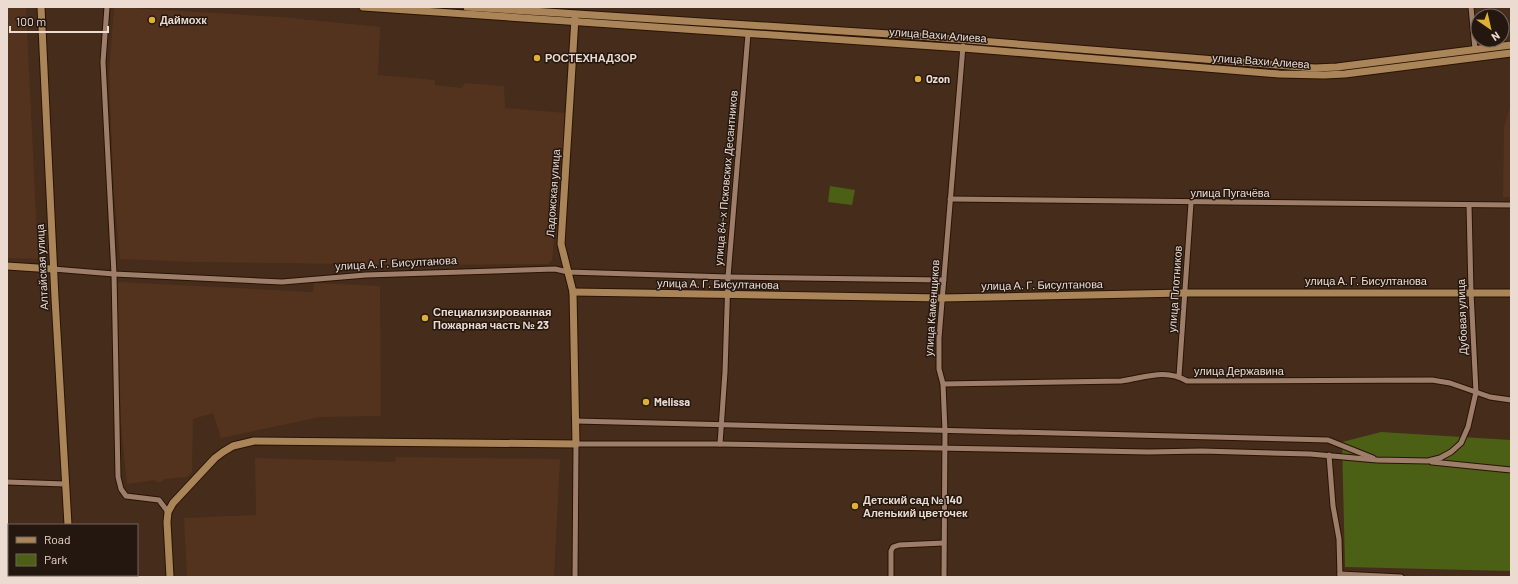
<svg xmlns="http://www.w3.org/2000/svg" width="1518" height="584" viewBox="0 0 1518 584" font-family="Barlow,sans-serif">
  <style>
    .built { fill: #54331e }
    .green { fill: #4b5f15 }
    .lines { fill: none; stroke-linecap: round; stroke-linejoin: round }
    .street-casing { stroke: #2b1303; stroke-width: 7 }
    .secondary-casing { stroke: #2b1303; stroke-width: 9 }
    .street { stroke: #9d7e6b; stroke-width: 5 }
    .secondary { stroke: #aa855a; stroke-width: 7 }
    .poi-dot { fill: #e0b034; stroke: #231710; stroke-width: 1.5 }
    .labels { text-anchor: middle; stroke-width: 3; stroke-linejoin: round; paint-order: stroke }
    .poi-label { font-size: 11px; font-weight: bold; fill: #ecdbd1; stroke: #231710; text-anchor: start }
    .street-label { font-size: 11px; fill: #ecdbd1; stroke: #231710 }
  </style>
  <rect width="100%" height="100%" fill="#452c1b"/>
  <!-- built -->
  <g class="built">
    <polygon points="7,7 26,7 38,259 7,258"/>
    <polygon points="114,7 281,17 380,27 378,75 435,80 435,85 461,88 465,83 504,86 505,108 566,113 552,260 548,264 432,265 195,262 120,259 114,194 109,73"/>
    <polygon points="1511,104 1511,197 1503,197 1504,127"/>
    <polygon points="119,282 313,292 314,283 380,286 381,416 320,417 221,438 213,413 193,419 192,472 187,477 164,479 161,482 157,482 155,480 127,484 121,425 117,284"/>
    <polygon points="396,457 560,459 554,577 187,577 184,518 256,515 255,458 395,462"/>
  </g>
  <!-- green -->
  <g class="green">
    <polygon points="830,186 855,190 852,205 828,202"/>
    <polygon points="1381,432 1511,440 1511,571 1345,567 1342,442"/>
  </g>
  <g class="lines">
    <defs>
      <g id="street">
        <polyline points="107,7 103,62 114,274 118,477 121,489 126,496 159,500 168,512"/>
        <polyline points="1471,7 1475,49"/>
        <polyline points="950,199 1511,205"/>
        <polyline points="53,269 114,274 282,282 366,275 555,269 568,272 728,277 944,280"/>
        <polyline points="1179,376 1191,203"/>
        <path d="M943,384L1121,381C1144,378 1165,368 1187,381L1432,380L1450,383L1490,397L1511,400"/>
        <polyline points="576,421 1328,440 1373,458"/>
        <polyline points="720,444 725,372 728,277 748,34"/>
        <polyline points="1329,455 1333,506 1339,539 1340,577"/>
        <polyline points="1432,462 1511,470"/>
        <polyline points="7,482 65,484"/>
        <polyline points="7,548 9,548"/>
        <polyline points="1340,574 1401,577"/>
        <polyline points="575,577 576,444 720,444 1149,452 1202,451 1310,454 1377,460 1428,461 1440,458 1451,452 1461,443 1468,427 1476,392 1471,292 1469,205"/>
        <polyline points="891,577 891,551 893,547 899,545 944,543"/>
        <polyline points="944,577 945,431 943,384 939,369 939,338 963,46"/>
      </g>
      <g id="secondary">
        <polyline points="41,7 55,298 68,525"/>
        <polyline points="363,7 963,48 1279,74 1324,75 1345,74 1511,53"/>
        <polyline points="467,7 905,35 1315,68 1337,67 1511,45"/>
        <polyline points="7,266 53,269"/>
        <polyline points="573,292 942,298 1184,293 1511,293"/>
        <polyline points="70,575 70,577"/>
        <polyline points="170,577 167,522 168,512 173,503 215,458 223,452 233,446 254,441 576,444 573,292 561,244 575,18"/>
      </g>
    </defs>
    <!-- street casing -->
    <use href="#street" class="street-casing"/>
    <!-- secondary casing -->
    <use href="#secondary" class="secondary-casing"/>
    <!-- street -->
    <use href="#street" class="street"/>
    <!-- secondary -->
    <use href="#secondary" class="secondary"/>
  </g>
  <!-- markers -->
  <g class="poi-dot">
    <circle cx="152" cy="20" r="4"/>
    <circle cx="537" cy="58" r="4"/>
    <circle cx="918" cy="79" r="4"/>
    <circle cx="425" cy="318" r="4"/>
    <circle cx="646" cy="402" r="4"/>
    <circle cx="855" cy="506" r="4"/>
  </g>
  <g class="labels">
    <!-- poi labels -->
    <g class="poi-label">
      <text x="160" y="24">Даймохк</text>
      <text x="545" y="62">РОСТЕХНАДЗОР</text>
      <text x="926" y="83">Ozon</text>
      <text x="433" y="316">Специализированная<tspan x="433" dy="13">Пожарная часть № 23</tspan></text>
      <text x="654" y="406">Melissa</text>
      <text x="863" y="504">Детский сад № 140<tspan x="863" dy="13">Аленький цветочек</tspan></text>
    </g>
    <!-- street labels -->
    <g class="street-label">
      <text transform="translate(938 35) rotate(4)" y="4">улица Вахи Алиева</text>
      <text transform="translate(1261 61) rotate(4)" y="4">улица Вахи Алиева</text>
      <text transform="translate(726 178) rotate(-85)" y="4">улица 84-х Псковских Десантников</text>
      <text transform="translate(553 193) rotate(-86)" y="4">Ладожская улица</text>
      <text x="1230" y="197">улица Пугачёва</text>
      <text transform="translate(396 263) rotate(-3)" y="4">улица А. Г. Бисултанова</text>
      <text transform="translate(42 267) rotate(-93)" y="4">Алтайская улица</text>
      <text x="1366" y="285">улица А. Г. Бисултанова</text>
      <text transform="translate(718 284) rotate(1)" y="4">улица А. Г. Бисултанова</text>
      <text transform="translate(1042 285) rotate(-1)" y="4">улица А. Г. Бисултанова</text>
      <text transform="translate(1175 289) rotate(-86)" y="4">улица Плотников</text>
      <text transform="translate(932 308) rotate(-86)" y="4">улица Каменщиков</text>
      <text transform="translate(1462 317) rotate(-92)" y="4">Дубовая улица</text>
      <text x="1239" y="375">улица Державина</text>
    </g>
  </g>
  <!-- border -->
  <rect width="1518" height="584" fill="none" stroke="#ecdbd1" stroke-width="16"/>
  <!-- legend -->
  <rect x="8" y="524" width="130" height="52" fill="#231710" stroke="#73655d"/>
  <rect x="16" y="537" width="20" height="6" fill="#aa855a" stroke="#73655d"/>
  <text x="44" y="544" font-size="12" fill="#ecdbd1">Road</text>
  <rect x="16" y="554" width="20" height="12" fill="#4b5f15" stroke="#73655d"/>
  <text x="44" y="564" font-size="12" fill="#ecdbd1">Park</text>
  <!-- north arrow -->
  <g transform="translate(1490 28) rotate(146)"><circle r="19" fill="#231710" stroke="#73655d"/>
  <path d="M0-3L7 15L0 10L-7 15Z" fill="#e0b034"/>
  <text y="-6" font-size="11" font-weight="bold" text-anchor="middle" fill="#ecdbd1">N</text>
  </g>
  <!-- scale -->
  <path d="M10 26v6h98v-6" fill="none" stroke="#ecdbd1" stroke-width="2"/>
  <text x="16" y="26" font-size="12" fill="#ecdbd1" stroke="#231710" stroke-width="3" paint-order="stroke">100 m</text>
</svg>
